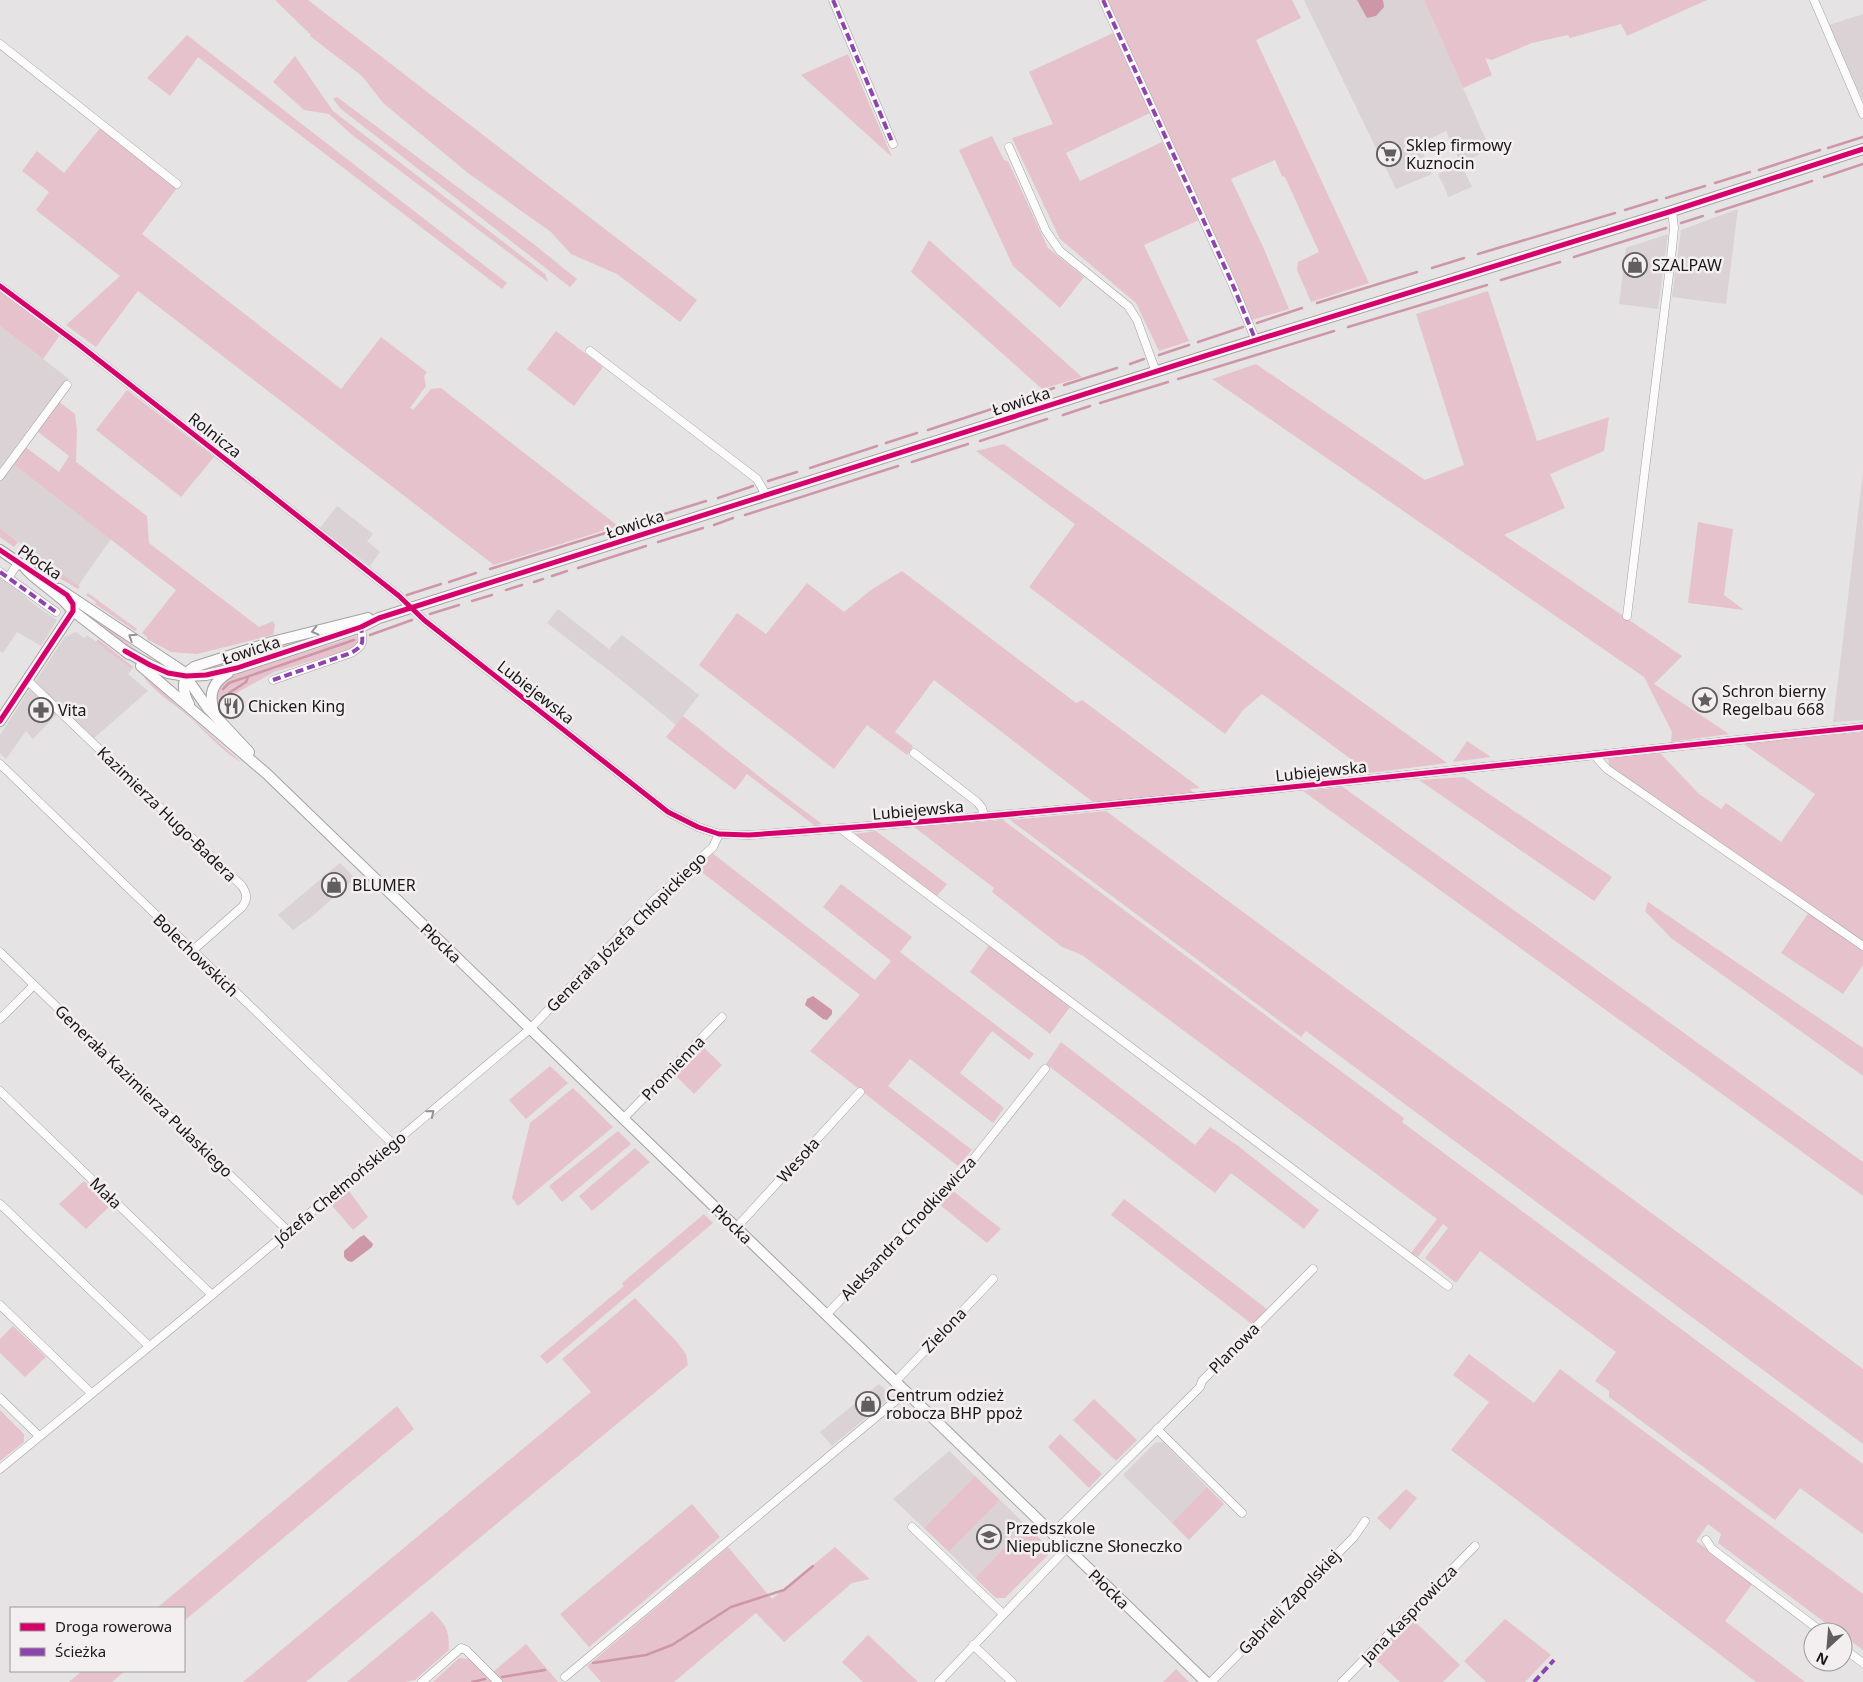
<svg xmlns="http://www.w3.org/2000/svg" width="1863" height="1682" viewBox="0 0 1863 1682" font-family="'Noto Sans',sans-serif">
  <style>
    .built { fill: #dad2d4 }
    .green { fill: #e6c3cc }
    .water { fill: #cd97a8 }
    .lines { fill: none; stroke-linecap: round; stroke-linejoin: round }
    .stream { stroke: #cd97a8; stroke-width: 2.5 }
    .minor-casing { stroke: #a4a3a3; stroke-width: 9 }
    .tertiary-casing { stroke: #a4a3a3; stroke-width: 12 }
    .minor { stroke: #fbfbfb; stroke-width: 8 }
    .tertiary { stroke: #fbfbfb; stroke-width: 10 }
    .quiet { stroke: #8e44ad; stroke-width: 4; stroke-dasharray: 8 4; stroke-linecap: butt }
    .cycleway-casing { stroke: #f3eff0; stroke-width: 8 }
    .cycleway { stroke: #d6006c; stroke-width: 5 }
    .oneway { stroke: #959495 }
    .labels { text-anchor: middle; stroke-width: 5; stroke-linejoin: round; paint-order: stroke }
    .poi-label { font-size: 16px; fill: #191718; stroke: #f3eff0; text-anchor: start }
    .street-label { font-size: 16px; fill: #191718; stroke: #f3eff0 }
  </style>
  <rect width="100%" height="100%" fill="#e5e3e4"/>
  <!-- built -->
  <g class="built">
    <polygon points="1304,0 1424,0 1490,149 1461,164 1472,187 1448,197 1447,193 1438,174 1461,164 1446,131 1419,144 1432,174 1396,189"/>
    <polygon points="1863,14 1863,101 1829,25"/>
    <polygon points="1738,209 1726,304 1672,297 1681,230"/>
    <polygon points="1668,234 1658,309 1619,304 1626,248"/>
    <polygon points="0,326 69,379 0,473"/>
    <polygon points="12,463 111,539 78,586 0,528 0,481"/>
    <polygon points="1863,472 1863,720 1833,722 1834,714"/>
    <polygon points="337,506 373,534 367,541 380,552 370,566 320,528"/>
    <polygon points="0,576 36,606 57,620 41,646 17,632 3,653 0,651"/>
    <polygon points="558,609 609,649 622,635 699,695 676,725 620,679 547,623"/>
    <polygon points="76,632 84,638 87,635 132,669 128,674 148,691 94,738 35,682 65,637"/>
    <polygon points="30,689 57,714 33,739 26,731 6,759 0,753 0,735"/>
    <polygon points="340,863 355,878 315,914 293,930 278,915"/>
    <polygon points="879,1384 892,1396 832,1446 820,1432"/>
    <polygon points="1163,1442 1207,1487 1172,1523 1123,1475 1155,1443"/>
    <polygon points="949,1451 975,1476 924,1528 893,1499"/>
    <polygon points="1000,1500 1026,1525 975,1578 949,1552"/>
  </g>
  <!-- green -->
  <g class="green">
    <polygon points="275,0 308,0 697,300 680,322 617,274 571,254 551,232 468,173 383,103 362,76 310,36 311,35"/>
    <polygon points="1106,0 1292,0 1301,18 1256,40 1369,283 1311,302 1297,270 1298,262 1319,252 1285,177 1282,176 1275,160 1231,179 1264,249 1289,309 1252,320"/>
    <polygon points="1424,0 1707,0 1627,36 1621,24 1570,38 1568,35 1532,43 1492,60 1485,58 1492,75 1463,88"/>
    <polygon points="1113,33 1150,113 1066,153 1080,181 1162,142 1199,220 1144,245 1189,341 1159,351 1136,303 1060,239 1012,138 1053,124 1029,72"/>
    <polygon points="187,35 507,283 502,289 198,57 170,96 147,78"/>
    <polygon points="848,54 892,157 801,75"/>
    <polygon points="295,56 333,111 545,274 548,282 351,134 329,114 304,110 273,82"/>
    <polygon points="337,97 531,242 577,279 570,287 341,109 333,99"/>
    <polygon points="100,128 177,188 142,234 341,389 381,337 427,372 424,376 426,386 410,408 413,410 431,389 441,388 618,526 494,565 138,291 96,347 66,325 120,276 36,210 49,192 22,171 37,151 64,173"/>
    <polygon points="992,136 1004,160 1008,161 1048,248 1084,277 1060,308 1013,266 959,150"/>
    <polygon points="929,240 1082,377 1042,389 911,272"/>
    <polygon points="0,289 60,335 43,359 0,326"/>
    <polygon points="1488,291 1537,441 1609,417 1604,451 1550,474 1565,508 1504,535 1682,656 1654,684 1729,734 1671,742 1672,732 1644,677 1212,379 1256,364 1425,480 1464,465 1416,314"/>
    <polygon points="556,331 603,367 574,406 527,369"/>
    <polygon points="127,390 214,457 181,497 96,430"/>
    <polygon points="58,401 75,414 77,431 76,462 147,516 149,543 259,627 273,621 275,625 273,635 197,654 171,652 147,639 147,637 142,633 176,590 12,463 24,446 59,472 69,456 37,431"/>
    <polygon points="1004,444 1447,763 1370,773 1262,694 1243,710 1225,734 1029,587 1075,524 976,451"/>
    <polygon points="1698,522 1733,529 1724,595 1744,610 1688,603"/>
    <polygon points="0,528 18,542 14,547 0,537"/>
    <polygon points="54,568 80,587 78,589 51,573"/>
    <polygon points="902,571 1076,703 1082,700 1200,788 1190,789 1195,794 1094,803 934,680 895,732 913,746 907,755 867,725 834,769 699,665 737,613 766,634 807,583 844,612 872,589"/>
    <polygon points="88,593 137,629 135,631 95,604 96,602 86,595"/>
    <path d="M89,615L109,628L144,656L168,668C138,655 114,636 89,617Z"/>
    <polygon points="322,636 220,668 202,671 237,658"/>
    <polygon points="356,636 359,641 356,648 274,672 217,704 217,689 227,677"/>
    <polygon points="98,639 133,667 132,669 96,642"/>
    <path d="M142,674L241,762C223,752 203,729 188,716C173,703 152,691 142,674Z"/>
    <polygon points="683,716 770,785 822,824 814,825 747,774 735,790 666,737"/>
    <polygon points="1863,732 1863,943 1610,768 1608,758 1660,753 1699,794 1721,809 1726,803 1781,842 1815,794 1742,743"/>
    <polygon points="1467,741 1491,757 1453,762"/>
    <polygon points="1464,777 1612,877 1594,901 1419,780"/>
    <polygon points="1343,787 1863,1162 1863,1196 1303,791"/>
    <polygon points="1106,811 1863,1369 1863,1444 1306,1031 1301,1037 1010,820"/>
    <polygon points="1003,820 1404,1118 1402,1122 1863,1464 1863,1534 1800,1488 1775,1520 1609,1397 1609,1391 1595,1381 1616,1352 1480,1251 1456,1283 1425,1258 1448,1228 1443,1224 1417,1258 1411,1253 1437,1219 1082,955 1062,947 992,892 994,888 914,827"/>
    <polygon points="876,831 947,884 937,896 854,834"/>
    <polygon points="711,852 875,980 891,961 823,907 841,884 912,937 900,952 1034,1054 1029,1060 992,1031 960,1073 1004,1108 993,1123 910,1059 888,1086 972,1150 958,1166 810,1051 860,995 694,866"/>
    <polygon points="1648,902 1863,1048 1863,1076 1671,938 1645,911"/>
    <polygon points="1809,912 1863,950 1863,965 1843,994 1781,953"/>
    <polygon points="989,945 1070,1007 1050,1034 970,972"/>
    <polygon points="1061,1042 1195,1145 1210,1127 1237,1145 1319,1210 1304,1229 1231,1173 1215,1193 1046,1064"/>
    <polygon points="702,1046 722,1065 694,1094 674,1074"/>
    <polygon points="550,1066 568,1083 526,1119 509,1100"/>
    <polygon points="573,1088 613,1127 518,1206 512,1198 530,1123"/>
    <polygon points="618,1131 631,1144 562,1202 549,1186"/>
    <polygon points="635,1148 650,1162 592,1211 579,1196"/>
    <polygon points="84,1181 110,1206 86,1229 59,1204"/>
    <polygon points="346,1187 368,1217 353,1230 329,1202"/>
    <polygon points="953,1191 1001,1229 987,1243 940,1205"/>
    <polygon points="1124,1199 1268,1310 1253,1325 1111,1215"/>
    <polygon points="704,1214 713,1223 547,1364 540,1356 624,1286 622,1283"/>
    <polygon points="635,1298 677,1342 686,1354 688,1365 306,1682 243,1682 591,1392 562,1359"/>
    <polygon points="13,1326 46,1357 25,1377 0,1353 0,1339"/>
    <polygon points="1469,1354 1534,1403 1560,1369 1863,1594 1863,1650 1843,1635 1843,1632 1838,1632 1718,1543 1721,1534 1708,1524 1696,1541 1753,1583 1725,1621 1805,1682 1756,1682 1451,1450 1489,1402 1453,1375"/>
    <polygon points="1094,1399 1137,1440 1116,1461 1073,1420"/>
    <polygon points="397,1406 414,1429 184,1621 184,1608 157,1608"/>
    <polygon points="0,1410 24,1434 24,1442 0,1461"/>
    <polygon points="1060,1434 1102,1474 1089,1488 1048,1447"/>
    <polygon points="975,1476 1000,1500 949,1552 924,1528"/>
    <polygon points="1207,1487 1224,1504 1189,1540 1172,1523"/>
    <polygon points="1406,1489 1417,1498 1390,1530 1377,1518"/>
    <polygon points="692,1504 720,1537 589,1647 560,1614"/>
    <polygon points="1026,1525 1052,1551 1005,1598 996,1598 975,1578"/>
    <polygon points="728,1547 772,1599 835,1547 870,1579 852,1583 784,1642 756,1613 674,1682 601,1682 587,1666"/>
    <path d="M432,1611C446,1626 449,1628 449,1650L415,1680L405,1682H347Z"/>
    <polygon points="1411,1618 1460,1665 1443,1682 1400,1682 1373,1657"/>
    <polygon points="1505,1619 1551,1655 1525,1682 1486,1682 1464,1661"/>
    <polygon points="868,1635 918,1682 863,1682 842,1662"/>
    <polygon points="526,1644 558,1682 503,1682 493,1672"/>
    <polygon points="459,1658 470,1659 493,1682 433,1682"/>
    <polygon points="1176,1669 1189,1682 1163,1682"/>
    <polygon points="82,1671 125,1671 112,1682 69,1682"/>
  </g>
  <!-- water -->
  <g class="water">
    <polygon points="1357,0 1383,0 1384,7 1376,16 1367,18"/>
    <polygon points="813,996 832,1010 832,1014 827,1020 823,1019 805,1005 807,999"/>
    <polygon points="364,1235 373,1244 372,1247 352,1262 348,1261 344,1257 344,1251 360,1237"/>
  </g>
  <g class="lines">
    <!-- stream -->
    <g class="stream">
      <polyline points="1828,148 1863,137"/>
      <polyline points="1759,170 1820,150"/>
      <polyline points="1824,177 1863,164"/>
      <polyline points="1715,183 1750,172"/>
      <polyline points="1666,198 1705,186"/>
      <polyline points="1625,210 1657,200"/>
      <polyline points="1716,212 1812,181"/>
      <polyline points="1681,223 1703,216"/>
      <polyline points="1478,254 1615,213"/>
      <polyline points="1574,257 1666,228"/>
      <polyline points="1432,268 1464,258"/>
      <polyline points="1501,280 1560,262"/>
      <polyline points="1317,303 1417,272"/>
      <polyline points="1257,323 1302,308"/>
      <polyline points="1348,327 1487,285"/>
      <polyline points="1198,342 1243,327"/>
      <polyline points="1159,355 1189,345"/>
      <polyline points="1130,364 1144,359"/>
      <polyline points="1178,379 1334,331"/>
      <polyline points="1064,385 1117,368"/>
      <polyline points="1018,400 1054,388"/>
      <polyline points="1100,403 1168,382"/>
      <polyline points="1063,415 1090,406"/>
      <polyline points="928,430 1007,404"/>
      <polyline points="980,441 1047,419"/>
      <polyline points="886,443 917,433"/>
      <polyline points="912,462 968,444"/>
      <polyline points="810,468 877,446"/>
      <polyline points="768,481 797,472"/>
      <polyline points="718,498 753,486"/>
      <polyline points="745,515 898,466"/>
      <polyline points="645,520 706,501"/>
      <polyline points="714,525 733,518"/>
      <polyline points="628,526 635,524"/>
      <polyline points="658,542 703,528"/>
      <polyline points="578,568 646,546"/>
      <polyline points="490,569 615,530"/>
      <polyline points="552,576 567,571"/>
      <polyline points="449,582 476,573"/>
      <polyline points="534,582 543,579"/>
      <polyline points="506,590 522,585"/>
      <polyline points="407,595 441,584"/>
      <polyline points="472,601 492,595"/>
      <polyline points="430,614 459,605"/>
      <polyline points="370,635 412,620"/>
      <polyline points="223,689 229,683 354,640"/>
      <polyline points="229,693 246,682 248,677"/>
      <polyline points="593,1663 646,1655 672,1645 731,1607 784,1590 813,1566"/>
      <polyline points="502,1677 545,1670"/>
      <polyline points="472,1682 485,1679"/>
    </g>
    <defs>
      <g id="minor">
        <polyline points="833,0 893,144"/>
        <polyline points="1103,0 1232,283 1256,341"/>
        <polyline points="1814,0 1863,114"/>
        <polyline points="0,44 177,184"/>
        <polyline points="1009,147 1046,231 1060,251 1128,306 1137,320 1156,372"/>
        <path d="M0,286L78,344L266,491L399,596L424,620L668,812L698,827L719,834L749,835C1121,809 1492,765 1863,727"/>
        <polyline points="590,351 757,479 766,495"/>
        <polyline points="0,476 67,385"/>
        <polyline points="0,572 56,612"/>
        <polyline points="8,578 18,563"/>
        <polyline points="1627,616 1671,258 1674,228 1672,211"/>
        <path d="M27,680L242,886C247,894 248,899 242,907L192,951"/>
        <path d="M273,680L351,653C365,645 363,642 361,627"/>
        <polyline points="914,753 977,802 982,808 984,816"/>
        <polyline points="1594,755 1607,769 1863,946"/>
        <polyline points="0,764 393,1144"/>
        <polyline points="841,829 1448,1286"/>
        <polyline points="0,952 288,1231"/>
        <polyline points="0,1019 34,985"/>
        <polyline points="0,1091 212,1295"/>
        <polyline points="623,1119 722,1017"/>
        <polyline points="0,1204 149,1346"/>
        <polyline points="736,1228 860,1092"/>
        <polyline points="0,1305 91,1393"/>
        <polyline points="826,1315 959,1177 1045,1069"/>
        <polyline points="895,1382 993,1279"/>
        <polyline points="0,1398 39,1436"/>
        <polyline points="1157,1429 1242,1513"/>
        <polyline points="0,1469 212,1295 530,1029 653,901 713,847 719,834"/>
        <polyline points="912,1527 1003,1614"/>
        <polyline points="1052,1534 1200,1387 1202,1381 1313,1269"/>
        <polyline points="1706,1540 1712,1549 1822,1632"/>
        <polyline points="973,1645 1012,1682"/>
        <polyline points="1843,1648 1863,1663"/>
        <polyline points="565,1677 906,1392"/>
        <polyline points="422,1682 461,1648 466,1650 498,1682"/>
        <polyline points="939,1682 1067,1548"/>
        <polyline points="1211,1682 1354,1537 1365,1521"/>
        <polyline points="1342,1682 1475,1546"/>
      </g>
      <g id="tertiary">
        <polyline points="0,550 32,572"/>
        <polyline points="26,569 32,575 63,600 73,611 129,654"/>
        <polyline points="59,589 182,671 207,707 249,752"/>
        <polyline points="125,651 150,665 168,673 186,676 206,675 237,668 361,627 379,618 1208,355 1672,211 1863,149"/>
        <polyline points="141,666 267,774 1206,1682"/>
        <path d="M189,704C182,692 181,675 194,667L272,642L368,618"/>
        <path d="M214,711C208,694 213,682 228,673"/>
        <polyline points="0,721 73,611 74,606"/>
      </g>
    </defs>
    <!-- minor casing -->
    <use href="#minor" class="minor-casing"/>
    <!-- tertiary casing -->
    <use href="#tertiary" class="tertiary-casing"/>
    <!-- minor -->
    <use href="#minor" class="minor"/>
    <!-- tertiary -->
    <use href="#tertiary" class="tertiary"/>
    <!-- quiet -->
    <g class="quiet">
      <polyline points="833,0 893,144"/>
      <polyline points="1103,0 1232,283 1256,341"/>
      <polyline points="0,572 56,612"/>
      <path d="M273,680L351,653C365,645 363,642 361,627"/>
      <polyline points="1534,1682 1554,1660"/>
    </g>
    <defs>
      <g id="cycleway">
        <path d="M0,286L78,344L266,491L399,596L424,620L668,812L698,827L719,834L749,835C1121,809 1492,765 1863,727"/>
        <polyline points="0,550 67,595 73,604 73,611 0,721"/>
        <polyline points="125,651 150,665 168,673 186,676 206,675 237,668 361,627 379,618 1208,355 1672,211 1863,149"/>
      </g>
    </defs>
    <!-- cycleway casing -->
    <use href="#cycleway" class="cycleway-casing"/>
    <!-- cycleway -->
    <use href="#cycleway" class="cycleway"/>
  </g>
  <!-- one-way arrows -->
  <defs><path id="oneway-chevron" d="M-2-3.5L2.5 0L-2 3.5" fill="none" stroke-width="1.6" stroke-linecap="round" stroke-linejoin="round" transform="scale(1.25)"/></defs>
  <g class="oneway">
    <use href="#oneway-chevron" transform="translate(315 631) rotate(166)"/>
    <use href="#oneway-chevron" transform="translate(132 637) rotate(-147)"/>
    <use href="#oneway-chevron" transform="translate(431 1113) rotate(-40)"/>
  </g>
  <!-- icons -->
  <defs>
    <symbol id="supermarket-ring" viewBox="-11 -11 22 22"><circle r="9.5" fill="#f3eff0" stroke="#605e5f" stroke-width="1.5"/><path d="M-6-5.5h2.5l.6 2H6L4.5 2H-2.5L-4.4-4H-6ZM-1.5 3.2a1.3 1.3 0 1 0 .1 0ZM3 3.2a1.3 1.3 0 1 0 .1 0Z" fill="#605e5f"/></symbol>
    <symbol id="shop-ring" viewBox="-11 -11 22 22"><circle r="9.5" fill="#f3eff0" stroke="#605e5f" stroke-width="1.5"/><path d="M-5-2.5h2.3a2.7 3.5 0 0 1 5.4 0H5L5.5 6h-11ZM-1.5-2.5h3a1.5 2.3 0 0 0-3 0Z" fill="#605e5f"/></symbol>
    <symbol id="sight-ring" viewBox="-11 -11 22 22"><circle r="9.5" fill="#f3eff0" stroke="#605e5f" stroke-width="1.5"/><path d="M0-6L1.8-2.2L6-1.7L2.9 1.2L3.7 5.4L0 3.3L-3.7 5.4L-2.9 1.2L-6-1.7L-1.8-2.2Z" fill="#605e5f"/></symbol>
    <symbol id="restaurant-ring" viewBox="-11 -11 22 22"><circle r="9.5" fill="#f3eff0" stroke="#605e5f" stroke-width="1.5"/><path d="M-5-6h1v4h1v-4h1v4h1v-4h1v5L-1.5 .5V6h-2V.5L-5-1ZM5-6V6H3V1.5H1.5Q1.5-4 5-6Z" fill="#605e5f"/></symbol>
    <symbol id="pharmacy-ring" viewBox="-11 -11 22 22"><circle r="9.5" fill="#f3eff0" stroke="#605e5f" stroke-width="1.5"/><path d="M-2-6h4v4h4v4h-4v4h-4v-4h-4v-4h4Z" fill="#605e5f"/></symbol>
    <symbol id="school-ring" viewBox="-11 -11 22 22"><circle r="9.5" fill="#f3eff0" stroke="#605e5f" stroke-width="1.5"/><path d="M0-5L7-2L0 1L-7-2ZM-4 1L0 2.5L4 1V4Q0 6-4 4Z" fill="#605e5f"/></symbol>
  </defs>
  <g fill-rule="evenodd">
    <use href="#supermarket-ring" x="1375" y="140" width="28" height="28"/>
    <use href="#shop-ring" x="1621" y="251" width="28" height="28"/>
    <use href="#sight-ring" x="1691" y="686" width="28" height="28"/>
    <use href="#restaurant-ring" x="217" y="692" width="28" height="28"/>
    <use href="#pharmacy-ring" x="27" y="696" width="28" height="28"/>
    <use href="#shop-ring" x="320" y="871" width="28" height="28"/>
    <use href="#shop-ring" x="854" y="1390" width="28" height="28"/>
    <use href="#school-ring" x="975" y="1523" width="28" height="28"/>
  </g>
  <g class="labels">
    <!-- poi labels -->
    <g class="poi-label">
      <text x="1406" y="151">Sklep firmowy<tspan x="1406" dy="18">Kuznocin</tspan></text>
      <text x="1652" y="271">SZALPAW</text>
      <text x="1722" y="697">Schron bierny<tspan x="1722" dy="18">Regelbau 668</tspan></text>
      <text x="248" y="712">Chicken King</text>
      <text x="58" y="716">Vita</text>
      <text x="352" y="891">BLUMER</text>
      <text x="886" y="1401">Centrum odzież<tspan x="886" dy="18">robocza BHP ppoż</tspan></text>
      <text x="1006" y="1534">Przedszkole<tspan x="1006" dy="18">Niepubliczne Słoneczko</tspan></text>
    </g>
    <!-- street labels -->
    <g class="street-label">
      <text transform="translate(1021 401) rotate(-18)" y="6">Łowicka</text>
      <text transform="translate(215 435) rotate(38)" y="6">Rolnicza</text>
      <text transform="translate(635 524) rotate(-18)" y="6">Łowicka</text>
      <text transform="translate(40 562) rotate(34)" y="6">Płocka</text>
      <text transform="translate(251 650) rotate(-18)" y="6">Łowicka</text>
      <text transform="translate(536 692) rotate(38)" y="6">Lubiejewska</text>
      <text transform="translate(1321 771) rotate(-6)" y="6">Lubiejewska</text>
      <text transform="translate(918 810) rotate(-5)" y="6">Lubiejewska</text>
      <text transform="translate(167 814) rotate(44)" y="6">Kazimierza Hugo-Badera</text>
      <text transform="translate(626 932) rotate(-45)" y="6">Generała Józefa Chłopickiego</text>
      <text transform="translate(441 943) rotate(44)" y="6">Płocka</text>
      <text transform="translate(196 955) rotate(44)" y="6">Bolechowskich</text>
      <text transform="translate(673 1068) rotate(-46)" y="6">Promienna</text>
      <text transform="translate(144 1091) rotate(44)" y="6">Generała Kazimierza Pułaskiego</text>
      <text transform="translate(798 1160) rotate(-48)" y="6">Wesoła</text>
      <text transform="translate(340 1188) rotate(-40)" y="6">Józefa Chełmońskiego</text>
      <text transform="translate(106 1193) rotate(44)" y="6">Mała</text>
      <text transform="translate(732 1224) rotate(44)" y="6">Płocka</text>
      <text transform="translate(908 1228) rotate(-47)" y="6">Aleksandra Chodkiewicza</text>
      <text transform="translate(944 1330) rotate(-46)" y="6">Zielona</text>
      <text transform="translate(1234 1348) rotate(-45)" y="6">Planowa</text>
      <text transform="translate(1109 1589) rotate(44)" y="6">Płocka</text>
      <text transform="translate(1289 1602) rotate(-46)" y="6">Gabrieli Zapolskiej</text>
      <text transform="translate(1409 1614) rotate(-46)" y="6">Jana Kasprowicza</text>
    </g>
  </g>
  <!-- legend -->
  <rect x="10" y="1607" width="175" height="65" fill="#f3eff0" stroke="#9c999a"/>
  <rect x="20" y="1623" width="25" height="8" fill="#d6006c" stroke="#9c999a"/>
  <text x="55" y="1632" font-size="15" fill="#191718">Droga rowerowa</text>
  <rect x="20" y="1648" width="25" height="8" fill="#8e44ad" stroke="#9c999a"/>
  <text x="55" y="1657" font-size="15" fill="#191718">Ścieżka</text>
  <!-- north arrow -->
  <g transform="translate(1828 1647) rotate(206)"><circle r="24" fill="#f3eff0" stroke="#9c999a"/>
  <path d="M0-4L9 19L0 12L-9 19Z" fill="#605e5f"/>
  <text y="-8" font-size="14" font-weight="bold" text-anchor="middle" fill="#191718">N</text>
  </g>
</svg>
